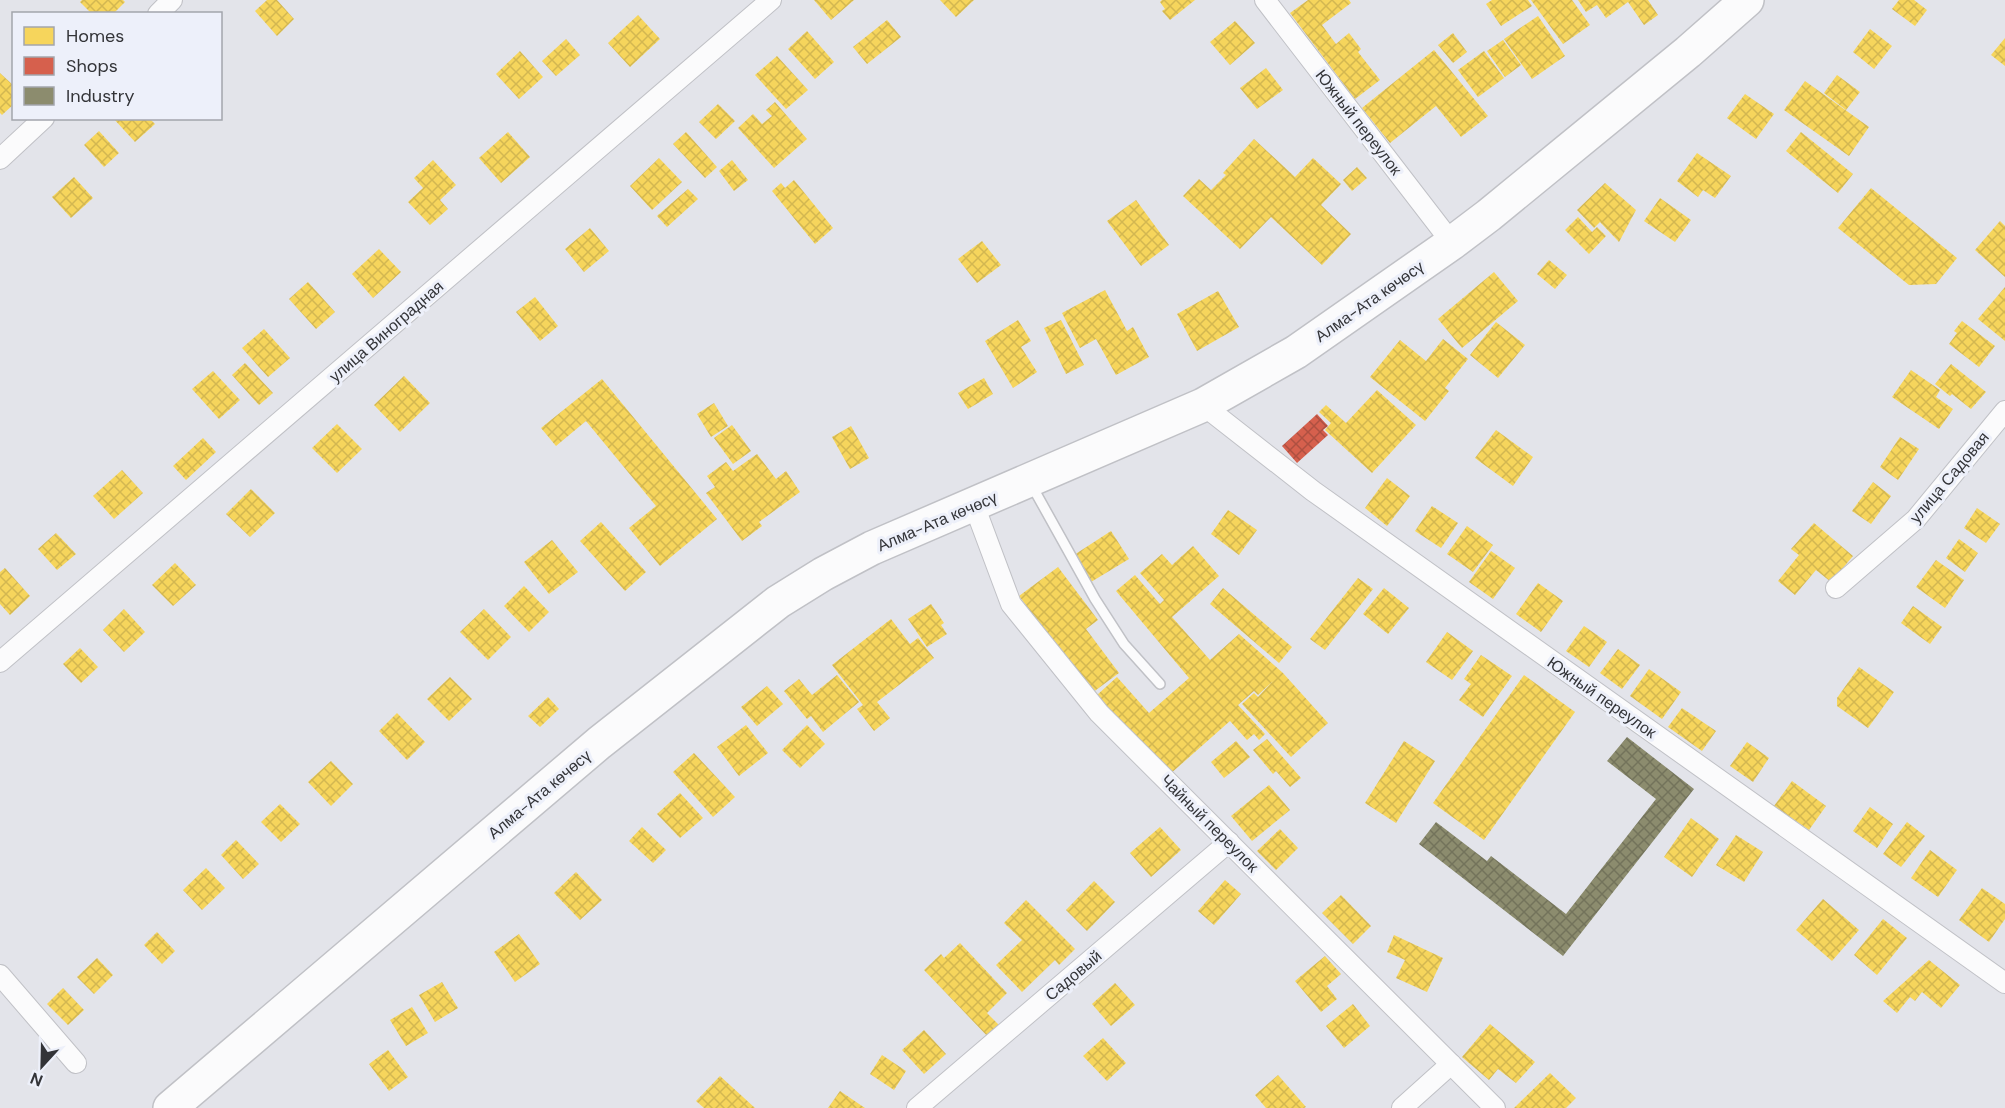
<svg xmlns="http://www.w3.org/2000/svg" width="2005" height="1108" viewBox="0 0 2005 1108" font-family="'DM Sans',sans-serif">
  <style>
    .homes { fill: url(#homes-cross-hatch) }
    .shops { fill: url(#shops-cross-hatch) }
    .industry { fill: url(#industry-cross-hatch) }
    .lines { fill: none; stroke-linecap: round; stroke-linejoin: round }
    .lane-casing { stroke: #c0c1c6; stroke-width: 12 }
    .street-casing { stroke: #c0c1c6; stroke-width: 22 }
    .highway-casing { stroke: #c0c1c6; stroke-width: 36 }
    .lane { stroke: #fbfbfc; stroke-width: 9 }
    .street { stroke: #fbfbfc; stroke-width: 20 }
    .highway { stroke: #fbfbfc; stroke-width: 33 }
    .labels { text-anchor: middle; stroke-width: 6; stroke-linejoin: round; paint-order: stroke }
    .street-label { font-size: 16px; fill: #333438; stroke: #edf0fa }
  </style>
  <defs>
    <pattern id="homes-cross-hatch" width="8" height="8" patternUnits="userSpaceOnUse" patternTransform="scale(1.5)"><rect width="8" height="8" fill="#f6d55c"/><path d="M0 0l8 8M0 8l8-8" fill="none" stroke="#d3b751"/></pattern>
    <pattern id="shops-cross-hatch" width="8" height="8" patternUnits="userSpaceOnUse" patternTransform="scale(1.5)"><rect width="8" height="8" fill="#d6604d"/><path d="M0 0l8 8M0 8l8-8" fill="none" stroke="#ae5041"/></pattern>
    <pattern id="industry-cross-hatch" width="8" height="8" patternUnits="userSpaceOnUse" patternTransform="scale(1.5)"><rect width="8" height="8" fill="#8c8c6e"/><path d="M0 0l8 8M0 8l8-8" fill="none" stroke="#73735b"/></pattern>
  </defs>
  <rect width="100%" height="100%" fill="#e3e4ea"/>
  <!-- homes -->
  <g class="homes">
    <polygon points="82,0 123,0 125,2 113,14 92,14 80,2"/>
    <polygon points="267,0 277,0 294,19 277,36 255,11"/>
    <polygon points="814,0 854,0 831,20"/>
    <polygon points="940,0 974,0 956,17"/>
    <polygon points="1162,0 1195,0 1170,20 1162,11 1165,9 1160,2"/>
    <polygon points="1308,0 1349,0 1351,3 1322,25 1336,44 1349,33 1361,49 1358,52 1380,80 1355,99 1290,13"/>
    <polygon points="1492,0 1528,0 1532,6 1501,26 1486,4"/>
    <polygon points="1531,0 1572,0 1590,25 1563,44"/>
    <polygon points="1578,0 1648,0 1658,15 1644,25 1628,2 1606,18 1597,5 1586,12"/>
    <polygon points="1899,0 1914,0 1927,10 1915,26 1892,9"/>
    <polygon points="638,15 660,39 630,67 608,43"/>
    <polygon points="1538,16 1565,56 1532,79 1504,39"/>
    <polygon points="887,20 901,37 867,64 853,47"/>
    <polygon points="1235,21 1255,43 1230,65 1210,42"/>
    <polygon points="1870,29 1892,46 1874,69 1853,52"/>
    <polygon points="807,31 834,62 815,79 788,49"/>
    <polygon points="1453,33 1467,52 1453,63 1438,45"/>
    <polygon points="2005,38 2005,66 1991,55"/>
    <polygon points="566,39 580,55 556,76 542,61"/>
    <polygon points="1503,40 1521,65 1505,77 1487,51"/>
    <polygon points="1434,50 1488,116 1461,137 1436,106 1390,143 1362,108"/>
    <polygon points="520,51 543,77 519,99 496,74"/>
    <polygon points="1484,51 1504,78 1478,97 1458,70"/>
    <polygon points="777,56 808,90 786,109 755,75"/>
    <polygon points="1266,68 1283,90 1257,109 1240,88"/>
    <polygon points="0,73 14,86 14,104 2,115 0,113"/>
    <polygon points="1837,75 1860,92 1846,110 1824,93"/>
    <polygon points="1805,81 1869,127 1849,156 1784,110"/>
    <polygon points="1745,94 1774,114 1756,139 1727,118"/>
    <polygon points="775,102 807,139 774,168 738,128 753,114 762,124 772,116 766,110"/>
    <polygon points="718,104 735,121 716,139 699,122"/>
    <polygon points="113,118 149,118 155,124 135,142"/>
    <polygon points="99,131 119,153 104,167 84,145"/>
    <polygon points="508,132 530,157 501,183 479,158"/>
    <polygon points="686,132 717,167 705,178 673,144"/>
    <polygon points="1801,132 1853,174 1838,193 1786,151"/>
    <polygon points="1254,139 1295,177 1313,158 1341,184 1321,205 1351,234 1322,265 1271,217 1240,249 1183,196 1199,179 1211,190 1226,175 1223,173"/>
    <polygon points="1697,153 1731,176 1715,198 1703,190 1698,197 1677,181"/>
    <polygon points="659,158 682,182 652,210 630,186"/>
    <polygon points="433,160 456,185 440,200 448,209 430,225 408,202 423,188 414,178"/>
    <polygon points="732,160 748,180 734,191 719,171"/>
    <polygon points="1357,167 1367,178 1352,191 1343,180"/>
    <polygon points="74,177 93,198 71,218 52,197"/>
    <polygon points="794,180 833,228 815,244 772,191 781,183 785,188"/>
    <polygon points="1605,183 1636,210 1619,242 1600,222 1594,228 1577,210"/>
    <polygon points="1871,188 1957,258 1936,284 1909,285 1838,228"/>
    <polygon points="688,189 698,199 667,227 657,216"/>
    <polygon points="1660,198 1691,220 1675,242 1644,221"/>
    <polygon points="1136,200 1169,245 1141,266 1107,221"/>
    <polygon points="1578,217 1592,232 1597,227 1606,236 1589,254 1565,230"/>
    <polygon points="2000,221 2005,226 2005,277 1975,250"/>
    <polygon points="590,228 609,251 584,272 565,249"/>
    <polygon points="982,241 1001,265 977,283 958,259"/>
    <polygon points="379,249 401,272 373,298 352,274"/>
    <polygon points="1549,260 1567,275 1555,289 1537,274"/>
    <polygon points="1494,272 1518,301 1462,348 1438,319"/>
    <polygon points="308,282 335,312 316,329 289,299"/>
    <polygon points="2005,287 2005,341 1978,319"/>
    <polygon points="1105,290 1127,331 1133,327 1149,357 1116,375 1096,339 1080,348 1062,313"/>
    <polygon points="1218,291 1239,327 1197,351 1177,314"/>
    <polygon points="535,297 558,326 540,341 516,312"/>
    <polygon points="1018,320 1031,341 1021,347 1037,372 1013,388 985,341"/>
    <polygon points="1061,320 1084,365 1066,374 1044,328"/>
    <polygon points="1962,321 1995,346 1979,367 1949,344 1957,333 1954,331"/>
    <polygon points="1496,322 1525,345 1498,378 1470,355"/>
    <polygon points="264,329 290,358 268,377 242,348"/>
    <polygon points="1443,339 1468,359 1445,388 1449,391 1425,421 1370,377 1400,340 1426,361"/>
    <polygon points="245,363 273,393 259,405 232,375"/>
    <polygon points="1951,364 1986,392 1971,409 1952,394 1950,396 1935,384"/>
    <polygon points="1911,370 1940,390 1936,397 1953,409 1939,429 1892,397"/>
    <polygon points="213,371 240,400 219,419 192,389"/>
    <polygon points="404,376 430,403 400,432 374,405"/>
    <polygon points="984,378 993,394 968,409 958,393"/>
    <polygon points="602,379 717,519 660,566 629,528 656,506 586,421 556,446 541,428"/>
    <polygon points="1377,390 1416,425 1372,473 1325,430 1331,423 1319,412 1326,405 1346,423"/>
    <polygon points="714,403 728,426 711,437 697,414"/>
    <polygon points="337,424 362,449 337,473 312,448"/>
    <polygon points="732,425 751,451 733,464 714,438"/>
    <polygon points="851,426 869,458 850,469 832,437"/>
    <polygon points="1496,430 1533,457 1513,486 1475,458"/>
    <polygon points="1900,437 1919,449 1898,480 1880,467"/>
    <polygon points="203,438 216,452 186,480 173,466"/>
    <polygon points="757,454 776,479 786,471 800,492 759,522 762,526 742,541 706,493 715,487 707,476 726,462 733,471"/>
    <polygon points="122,470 143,493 114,519 93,496"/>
    <polygon points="1387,478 1410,496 1387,526 1365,508"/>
    <polygon points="1873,482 1891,496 1871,524 1852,511"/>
    <polygon points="251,489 275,513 250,537 226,514"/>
    <polygon points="1432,506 1458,523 1441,548 1415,531"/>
    <polygon points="1977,508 2000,524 1986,543 1964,528"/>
    <polygon points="1228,510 1257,530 1239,555 1211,534"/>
    <polygon points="601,522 646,572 625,591 580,541"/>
    <polygon points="1814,523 1853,556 1831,582 1816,570 1795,595 1778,581 1799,555 1791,549"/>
    <polygon points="1467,526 1493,545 1473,572 1447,554"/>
    <polygon points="1111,531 1129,559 1091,582 1074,555"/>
    <polygon points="56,533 76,554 57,570 38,549"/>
    <polygon points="1959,539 1978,553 1965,572 1946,558"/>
    <polygon points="552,540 578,572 549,594 524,562"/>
    <polygon points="1193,546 1219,576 1172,617 1210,660 1239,634 1283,673 1328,723 1291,757 1242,704 1254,693 1258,697 1273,681 1258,695 1254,691 1238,705 1265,734 1259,740 1254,734 1247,740 1230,721 1169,775 1097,695 1117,677 1149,713 1189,678 1116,591 1135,575 1160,604 1164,600 1140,573 1162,554 1172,565"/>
    <polygon points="1491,551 1515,568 1493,599 1469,582"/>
    <polygon points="1936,560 1964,580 1945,608 1916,587"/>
    <polygon points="175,563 196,585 173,606 152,585"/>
    <polygon points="1058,567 1098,620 1086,629 1119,673 1092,693 1019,596"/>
    <polygon points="5,568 30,596 10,615 0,604 0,572"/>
    <polygon points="1358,578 1373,589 1325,650 1310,639"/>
    <polygon points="1538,583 1563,601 1541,632 1516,614"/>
    <polygon points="524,586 549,612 529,632 504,606"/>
    <polygon points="1223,588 1292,647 1279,663 1210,604"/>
    <polygon points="1384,588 1409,608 1388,634 1363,614"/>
    <polygon points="931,604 944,623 941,625 947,634 927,647 908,619"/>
    <polygon points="1913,606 1942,627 1930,644 1901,623"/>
    <polygon points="124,609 145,632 124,652 103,630"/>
    <polygon points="484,609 511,637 488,660 460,632"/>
    <polygon points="891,619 910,644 918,638 934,658 877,702 890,718 874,731 857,709 863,705 832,665"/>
    <polygon points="1584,626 1607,642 1589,667 1566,651"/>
    <polygon points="1447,632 1473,651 1452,680 1426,662"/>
    <polygon points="80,648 98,667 81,683 63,664"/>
    <polygon points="1618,649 1640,665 1622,689 1600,673"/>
    <polygon points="1481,655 1512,676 1483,717 1459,700 1471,684 1464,679"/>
    <polygon points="1859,667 1894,692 1868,728 1837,706 1837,698"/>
    <polygon points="1649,669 1681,692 1662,719 1630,696"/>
    <polygon points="837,675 859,702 823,732 811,716 807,719 784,691 799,679 812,695"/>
    <polygon points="1524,675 1575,712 1484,840 1433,803"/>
    <polygon points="450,677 472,699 449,721 427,699"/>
    <polygon points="767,686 783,704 757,726 741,707"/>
    <polygon points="548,697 559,709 540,727 528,716"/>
    <polygon points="1682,708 1716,731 1702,751 1668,727"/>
    <polygon points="397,713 425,742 407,760 379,731"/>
    <polygon points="746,725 768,753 739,776 717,747"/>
    <polygon points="807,725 825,744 800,768 782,750"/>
    <polygon points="1267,739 1301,778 1290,787 1276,771 1273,774 1253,750"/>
    <polygon points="1236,741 1250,757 1224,778 1211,762"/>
    <polygon points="1404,741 1435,761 1396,823 1365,803"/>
    <polygon points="1747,742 1769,758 1753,782 1730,766"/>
    <polygon points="694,753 735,797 713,817 673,772"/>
    <polygon points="331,761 353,784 331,806 308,782"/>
    <polygon points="1792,781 1826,806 1809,830 1774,806"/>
    <polygon points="1269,785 1290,810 1252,841 1231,816"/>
    <polygon points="680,793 703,818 680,838 657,814"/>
    <polygon points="280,804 300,824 281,842 261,822"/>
    <polygon points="1870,807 1893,824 1877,848 1853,831"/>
    <polygon points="1691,818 1719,839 1692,877 1664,857"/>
    <polygon points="1907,822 1925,836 1901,867 1883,854"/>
    <polygon points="642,827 666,850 653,863 629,841"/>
    <polygon points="1160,827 1181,850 1151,877 1130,853"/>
    <polygon points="1280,829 1298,848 1276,870 1257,851"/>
    <polygon points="1736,835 1763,852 1744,882 1716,865"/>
    <polygon points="236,840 259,864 243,879 221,855"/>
    <polygon points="1930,850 1957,870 1938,897 1911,878"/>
    <polygon points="206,868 225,888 202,910 183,890"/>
    <polygon points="576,872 602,900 580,920 554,893"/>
    <polygon points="1225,880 1241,894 1214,925 1198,911"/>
    <polygon points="1094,881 1115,902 1087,931 1066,910"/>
    <polygon points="1982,888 2005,904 2005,919 1989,942 1959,920"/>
    <polygon points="1341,895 1371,926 1353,944 1322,913"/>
    <polygon points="1823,899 1859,930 1832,961 1796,930"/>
    <polygon points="1026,900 1075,949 1059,965 1055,960 1022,992 996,965 1022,940 1004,923"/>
    <polygon points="1883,919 1907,938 1877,975 1854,955"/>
    <polygon points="157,932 175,951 162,964 144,945"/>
    <polygon points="519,934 540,964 515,982 494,952"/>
    <polygon points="1394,935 1443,958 1427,992 1396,978 1405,960 1387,952"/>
    <polygon points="960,943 1007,993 987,1013 1004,1030 992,1041 924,970 941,954 944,958"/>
    <polygon points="1325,956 1341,974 1327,986 1337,999 1321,1012 1295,981"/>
    <polygon points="97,958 113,975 94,994 77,977"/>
    <polygon points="1929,960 1960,985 1941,1008 1922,992 1915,1001 1910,997 1897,1013 1883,1001"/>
    <polygon points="442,982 458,1008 435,1022 419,995"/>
    <polygon points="1115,983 1135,1005 1111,1026 1092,1004"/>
    <polygon points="63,988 84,1010 68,1025 47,1004"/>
    <polygon points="1353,1004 1370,1026 1344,1048 1326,1026"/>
    <polygon points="412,1007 428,1033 406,1046 390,1020"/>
    <polygon points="1490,1024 1535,1062 1516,1083 1498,1069 1489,1080 1462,1057"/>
    <polygon points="924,1030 946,1054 924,1074 902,1050"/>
    <polygon points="1103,1038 1126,1063 1107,1081 1083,1056"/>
    <polygon points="388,1050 408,1077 389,1091 369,1064"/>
    <polygon points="882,1055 906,1071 894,1090 870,1074"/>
    <polygon points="1550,1073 1576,1098 1566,1108 1514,1108"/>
    <polygon points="1278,1075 1306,1107 1304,1108 1266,1108 1255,1095"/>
    <polygon points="720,1076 755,1108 704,1108 696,1101"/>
    <polygon points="840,1091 865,1108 828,1108"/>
  </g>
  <!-- shops -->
  <polygon class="shops" points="1317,414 1328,426 1323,430 1328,435 1297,463 1282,446"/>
  <!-- industry -->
  <polygon class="industry" points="1627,737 1694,789 1563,956 1419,844 1436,822 1487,861 1491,856 1566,914 1656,799 1607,761"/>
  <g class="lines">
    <defs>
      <polyline id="lane" points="1032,486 1095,599 1124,644 1160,684"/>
      <g id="street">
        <polyline points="1265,0 1452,243"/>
        <polyline points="158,14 172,0"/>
        <polyline points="0,159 44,118"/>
        <polyline points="1203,405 1313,491 2005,983"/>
        <polyline points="974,505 1011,604 1099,713 1495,1108"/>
        <polyline points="1836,588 1916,519 2005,411"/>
        <polyline points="0,662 771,0"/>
        <polyline points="0,975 76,1063"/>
        <polyline points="917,1108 1229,842"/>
        <polyline points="1402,1108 1451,1064"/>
      </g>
      <polyline id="highway" points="170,1108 599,743 778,602 823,574 872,548 1203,405 1296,352 1452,243 1489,215 1688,52 1747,0"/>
    </defs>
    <!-- lane casing -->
    <use href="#lane" class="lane-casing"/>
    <!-- street casing -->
    <use href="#street" class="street-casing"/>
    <!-- highway casing -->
    <use href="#highway" class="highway-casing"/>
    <!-- lane -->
    <use href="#lane" class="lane"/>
    <!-- street -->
    <use href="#street" class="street"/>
    <!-- highway -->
    <use href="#highway" class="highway"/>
  </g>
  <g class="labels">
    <!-- street labels -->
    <g class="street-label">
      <text transform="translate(1359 122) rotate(52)" y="6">Южный переулок</text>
      <text transform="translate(1369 301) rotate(-35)" y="6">Алма-Ата көчөсү</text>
      <text transform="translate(386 331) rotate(-41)" y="6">улица Виноградная</text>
      <text transform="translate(1949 477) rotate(-50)" y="6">улица Садовая</text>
      <text transform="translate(937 521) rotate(-23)" y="6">Алма-Ата көчөсү</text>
      <text transform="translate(1602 697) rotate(35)" y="6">Южный переулок</text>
      <text transform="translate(539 794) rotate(-40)" y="6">Алма-Ата көчөсү</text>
      <text transform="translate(1210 823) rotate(45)" y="6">Чайный переулок</text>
      <text transform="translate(1073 975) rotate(-40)" y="6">Садовый</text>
    </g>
  </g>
  <!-- legend -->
  <rect x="12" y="12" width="210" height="108" fill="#edf0fa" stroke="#a3a5ac" stroke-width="1.5"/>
  <rect x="24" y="27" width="30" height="18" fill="#f6d55c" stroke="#a3a5ac" stroke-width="1.5"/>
  <text x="66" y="42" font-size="18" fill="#333438">Homes</text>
  <rect x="24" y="57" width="30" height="18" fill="#d6604d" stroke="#a3a5ac" stroke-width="1.5"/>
  <text x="66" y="72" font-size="18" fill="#333438">Shops</text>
  <rect x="24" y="87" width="30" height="18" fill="#8c8c6e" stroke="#a3a5ac" stroke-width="1.5"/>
  <text x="66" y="102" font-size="18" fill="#333438">Industry</text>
  <!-- north arrow -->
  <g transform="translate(42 1066) rotate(202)" stroke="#edf0fa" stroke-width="4.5" paint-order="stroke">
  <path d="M0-4.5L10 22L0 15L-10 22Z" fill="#333438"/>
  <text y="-9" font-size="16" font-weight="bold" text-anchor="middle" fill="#333438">N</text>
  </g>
</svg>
